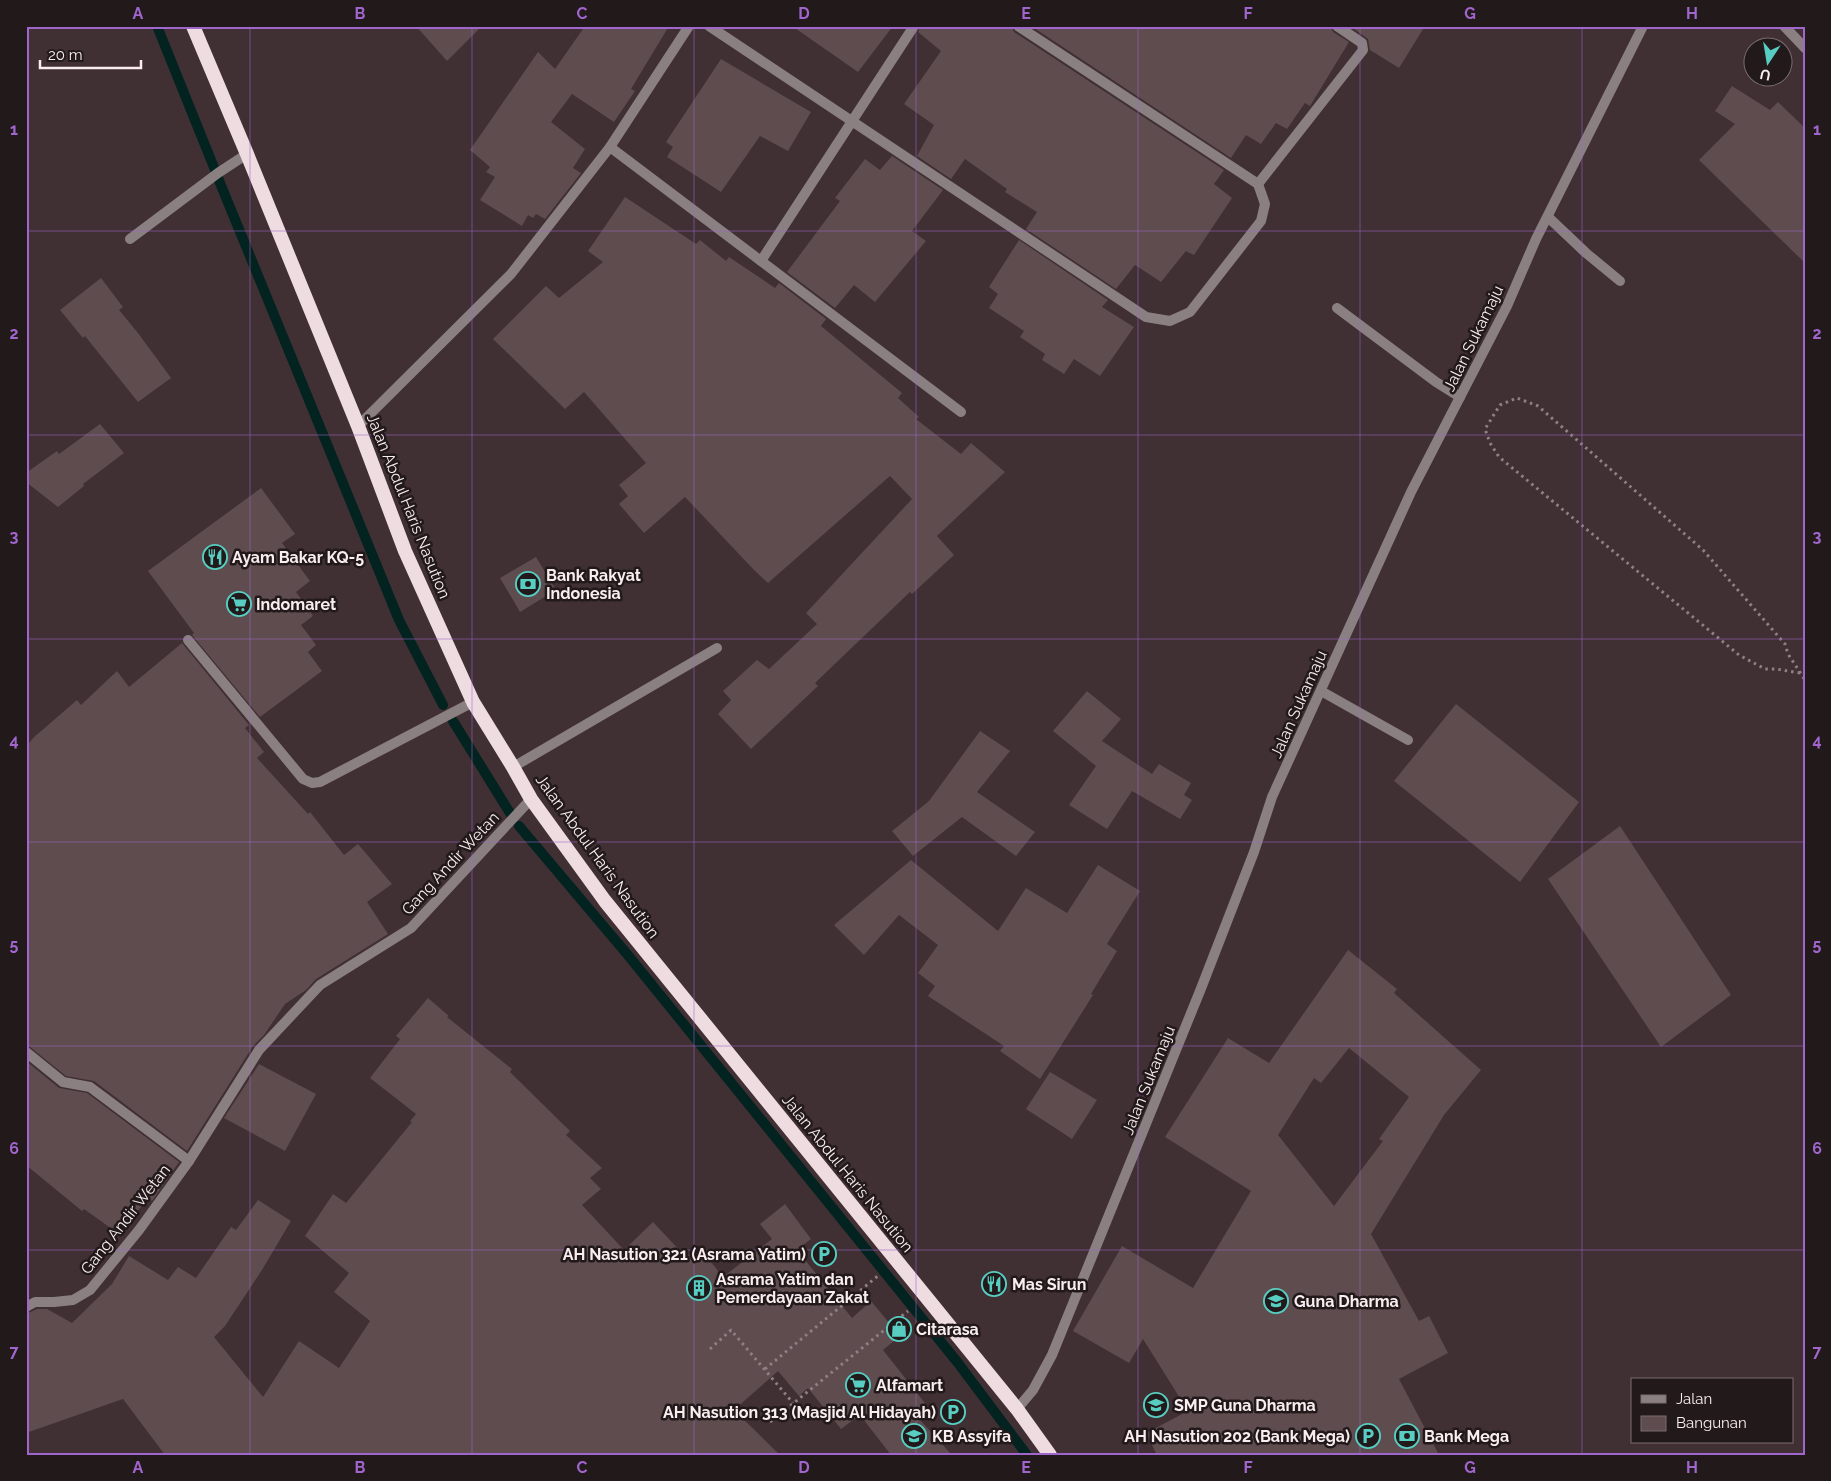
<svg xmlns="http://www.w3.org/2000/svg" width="1831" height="1481" viewBox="0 0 1831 1481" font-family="Raleway,sans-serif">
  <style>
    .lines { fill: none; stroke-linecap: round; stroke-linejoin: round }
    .stream { stroke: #022320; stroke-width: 10 }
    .building { fill: #5e4c4f; fill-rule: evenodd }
    .path { stroke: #8f8083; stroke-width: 3; stroke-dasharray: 2.5 4; stroke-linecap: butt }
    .service { stroke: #8a8082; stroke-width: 10 }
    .minor { stroke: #8a8082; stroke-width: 10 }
    .trunk { stroke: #eedce0; stroke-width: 14 }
    .grid { fill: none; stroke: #a166ce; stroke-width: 1; stroke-opacity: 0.55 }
    .labels { text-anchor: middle; stroke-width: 5; stroke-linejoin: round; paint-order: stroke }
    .street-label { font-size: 16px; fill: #f9edf0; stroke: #22191b }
    .poi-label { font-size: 16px; font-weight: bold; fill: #f9edf0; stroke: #22191b; text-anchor: start }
    .neatline { fill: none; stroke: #a166ce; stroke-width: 2 }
    .grid-label { font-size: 16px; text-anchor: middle; font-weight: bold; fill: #a166ce }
  </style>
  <rect width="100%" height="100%" fill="#402f33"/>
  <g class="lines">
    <!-- stream -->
    <g class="stream">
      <polyline points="157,26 215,170"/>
      <polyline points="218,178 399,620 443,705"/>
      <polyline points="453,721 510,813"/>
      <polyline points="519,826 627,954 958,1363 1027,1455"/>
    </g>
  </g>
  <!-- building -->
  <g class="building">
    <polygon points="416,26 482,26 447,61"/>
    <polygon points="585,26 669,26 631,89 635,91 614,122 572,94 551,122 585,149 573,168 581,173 545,219 536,214 533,218 528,215 522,226 480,200 495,177 486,172 490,167 470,150 538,52 555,69"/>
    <polygon points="792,26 893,26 858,72"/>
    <polygon points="921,26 1011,26 1014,32 1224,170 1214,184 1232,198 1194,255 1186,251 1161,282 1135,265 1116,289 1026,229 1037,212 1005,192 1007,189 965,159 951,179 917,156 934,125 904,104 941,51 918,32"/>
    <polygon points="1031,26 1330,26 1333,32 1349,42 1310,106 1305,103 1287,129 1276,123 1261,144 1246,135 1231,158"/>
    <polygon points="1350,26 1425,26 1399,68 1370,50 1368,39"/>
    <polygon points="721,59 811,112 788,151 760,136 721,192 667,157 673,147 666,142"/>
    <polygon points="1732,86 1770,110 1778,102 1805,128 1805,263 1699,160 1735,124 1715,111"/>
    <polygon points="892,156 943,190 912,231 926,241 875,302 854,285 835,308 787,272 840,201 835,198 865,159 880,170"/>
    <polygon points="625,197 696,244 700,240 726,261 729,257 775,288 779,283 826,319 821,326 902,393 898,398 919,417 916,419 961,454 971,443 1005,472 937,536 954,555 912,594 910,592 815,683 818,686 751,749 718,714 731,700 723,691 757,660 769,669 817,624 806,613 912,499 890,476 768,583 754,570 685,497 644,533 619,504 628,496 619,485 646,463 584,392 565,409 493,339 546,286 559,298 603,262 588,251"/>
    <polygon points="1019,240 1108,300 1102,307 1134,327 1100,376 1074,359 1064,374 1042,360 1045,354 1020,337 1024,331 989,308 998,294 989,287"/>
    <polygon points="101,278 123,307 119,310 138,333 171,378 138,402 85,336 83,338 60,310"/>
    <polygon points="100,424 124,453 83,484 84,486 58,507 26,482 26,473 57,451 59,454"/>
    <polygon points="261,488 295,534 282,543 310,581 296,592 313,616 301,625 316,645 308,652 322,671 260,717 192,635 194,633 148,571"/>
    <polygon points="536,557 556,590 520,612 500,578"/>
    <polygon points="182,643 249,725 245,728 264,752 257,758 308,814 310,812 344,855 358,844 392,884 367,902 388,934 316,979 306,990 285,1004 264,1035 253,1046 187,1151 94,1081 66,1076 30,1047 26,1045 26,747 33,738 77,700 81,705 117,671 129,687"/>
    <polygon points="1087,691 1121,719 1102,741 1152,774 1159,764 1191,783 1184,795 1192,800 1180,819 1132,791 1107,829 1069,805 1096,766 1053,731"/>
    <polygon points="1456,704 1579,802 1520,882 1394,781"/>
    <polygon points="980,731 1010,751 977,792 1035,832 1016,856 962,817 913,856 892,831 929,801"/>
    <polygon points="1620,826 1731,995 1661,1047 1548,879"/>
    <polygon points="911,860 998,931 1026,888 1067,913 1098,865 1140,891 1107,944 1117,951 1091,994 1093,995 1040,1079 1000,1051 1004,1046 928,996 935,986 918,973 938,945 899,915 864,955 834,925"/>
    <path d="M1348,950L1397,989L1394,993L1481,1070L1444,1115L1371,1234L1419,1321L1429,1316L1448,1353L1399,1379L1439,1455H1157L1146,1433L1188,1411L1143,1339L1129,1363L1073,1331L1122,1246L1193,1288L1251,1191L1165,1137L1228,1038L1269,1063ZM1349,1048L1409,1097L1379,1139L1383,1141L1334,1206L1278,1135L1314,1078L1321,1083Z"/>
    <polygon points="428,998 449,1016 447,1017 512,1069 510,1072 570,1131 566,1135 602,1168 590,1178 601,1189 582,1205 624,1250 653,1222 686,1257 699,1247 723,1277 772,1239 760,1224 785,1204 811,1239 797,1250 852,1318 871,1301 900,1336 883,1350 932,1412 921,1421 952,1455 891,1455 860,1415 841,1429 808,1388 799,1396 778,1371 734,1410 780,1455 165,1455 123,1399 26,1433 26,1314 37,1309 47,1309 72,1323 112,1284 129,1256 168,1280 178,1267 196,1278 231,1227 236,1230 258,1200 291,1221 262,1270 225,1326 214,1337 263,1397 299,1341 339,1368 370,1321 334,1292 349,1273 305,1236 333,1194 346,1203 412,1122 410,1121 416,1114 370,1078 400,1039 396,1036"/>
    <polygon points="26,1061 59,1088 87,1093 179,1162 152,1201 148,1198 119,1234 84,1209 82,1211 26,1165"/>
    <polygon points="259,1064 316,1094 285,1151 224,1118"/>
    <polygon points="1050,1072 1097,1100 1072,1139 1026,1109"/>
  </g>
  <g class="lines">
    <!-- path -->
    <g class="path">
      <polyline points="1800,673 1776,669 1765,669 1739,655 1499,457 1490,443 1485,429 1500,405 1517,398 1538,406 1703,550 1785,644 1788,654 1805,680"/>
      <polyline points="710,1349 731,1330 793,1403"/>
      <polyline points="765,1369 879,1275"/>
      <polyline points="770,1422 908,1311"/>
    </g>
    <!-- service -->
    <g class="service">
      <polyline points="1548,217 1586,253 1620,281"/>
      <polyline points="130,239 218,173 247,154"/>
      <polyline points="1337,308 1436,382 1460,397"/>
      <polyline points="188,640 303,779 312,783 320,782 473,702"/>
      <polyline points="1321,691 1408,740"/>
      <polyline points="513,767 717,648"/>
      <polyline points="26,1052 63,1082 90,1087 189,1161"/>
      <polyline points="26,1307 35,1302 54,1302 73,1300 90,1290 139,1230 189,1161 259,1050 320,985 411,928 531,799"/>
    </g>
    <!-- minor -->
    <g class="minor">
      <polyline points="709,26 1146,317 1170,321 1190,312 1261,221 1265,204 1258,184 1018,26"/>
      <polyline points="1784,26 1805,48"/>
      <polyline points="610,147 961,412"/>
      <polyline points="1258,184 1363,50 1362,43 1337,26"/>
      <polyline points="761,261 914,26"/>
      <polyline points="358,426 511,274 610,147 689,26"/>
      <polyline points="1017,1409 1033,1390 1052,1355 1200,991 1254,852 1272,797 1411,492 1507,306 1536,239 1643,26"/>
    </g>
    <!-- trunk -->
    <polyline class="trunk" points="193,26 247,154 358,426 405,551 473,702 513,767 531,799 605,901 1017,1409 1050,1455"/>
  </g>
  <!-- grid -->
  <path class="grid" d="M250,26V1455M472,26V1455M694,26V1455M916,26V1455M1138,26V1455M1360,26V1455M1582,26V1455M26,231H1805M26,435H1805M26,639H1805M26,842H1805M26,1046H1805M26,1250H1805"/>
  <!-- icons -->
  <defs>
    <symbol id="restaurant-ring" viewBox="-11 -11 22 22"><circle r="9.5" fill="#22191b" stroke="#57cec1" stroke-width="1.5"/><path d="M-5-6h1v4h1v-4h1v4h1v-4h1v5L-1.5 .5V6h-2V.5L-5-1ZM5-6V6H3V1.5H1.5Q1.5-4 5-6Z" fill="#57cec1"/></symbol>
    <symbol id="bank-ring" viewBox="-11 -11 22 22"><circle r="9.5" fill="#22191b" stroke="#57cec1" stroke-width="1.5"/><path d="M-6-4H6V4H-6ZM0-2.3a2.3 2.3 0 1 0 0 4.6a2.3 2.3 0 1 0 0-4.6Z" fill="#57cec1"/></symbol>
    <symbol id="supermarket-ring" viewBox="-11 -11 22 22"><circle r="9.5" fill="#22191b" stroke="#57cec1" stroke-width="1.5"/><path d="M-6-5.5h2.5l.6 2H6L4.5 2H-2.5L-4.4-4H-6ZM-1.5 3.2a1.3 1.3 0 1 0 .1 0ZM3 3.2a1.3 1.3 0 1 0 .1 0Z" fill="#57cec1"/></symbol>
    <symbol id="parking-ring" viewBox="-11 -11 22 22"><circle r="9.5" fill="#22191b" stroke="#57cec1" stroke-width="1.5"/><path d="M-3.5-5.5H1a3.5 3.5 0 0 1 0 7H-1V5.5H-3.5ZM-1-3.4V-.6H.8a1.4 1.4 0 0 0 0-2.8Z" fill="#57cec1"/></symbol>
    <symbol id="building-ring" viewBox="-11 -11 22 22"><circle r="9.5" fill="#22191b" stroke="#57cec1" stroke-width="1.5"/><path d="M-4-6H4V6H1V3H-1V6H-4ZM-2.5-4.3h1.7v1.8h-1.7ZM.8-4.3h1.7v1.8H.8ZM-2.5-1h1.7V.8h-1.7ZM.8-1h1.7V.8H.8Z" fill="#57cec1"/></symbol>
    <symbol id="school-ring" viewBox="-11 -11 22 22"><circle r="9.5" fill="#22191b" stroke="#57cec1" stroke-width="1.5"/><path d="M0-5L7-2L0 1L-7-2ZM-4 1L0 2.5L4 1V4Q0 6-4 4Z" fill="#57cec1"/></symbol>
    <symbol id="shop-ring" viewBox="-11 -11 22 22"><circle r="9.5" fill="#22191b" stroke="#57cec1" stroke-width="1.5"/><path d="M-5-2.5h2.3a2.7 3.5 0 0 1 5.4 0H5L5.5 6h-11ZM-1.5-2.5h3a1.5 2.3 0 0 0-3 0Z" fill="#57cec1"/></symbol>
  </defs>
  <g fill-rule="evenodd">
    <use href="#restaurant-ring" x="201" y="543" width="28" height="28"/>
    <use href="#bank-ring" x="514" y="570" width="28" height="28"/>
    <use href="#supermarket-ring" x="225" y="590" width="28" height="28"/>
    <use href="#parking-ring" x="810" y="1240" width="28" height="28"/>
    <use href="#restaurant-ring" x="980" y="1270" width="28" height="28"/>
    <use href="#building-ring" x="685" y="1274" width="28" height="28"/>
    <use href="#school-ring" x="1262" y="1287" width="28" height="28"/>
    <use href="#shop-ring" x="885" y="1315" width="28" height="28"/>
    <use href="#supermarket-ring" x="844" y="1371" width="28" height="28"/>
    <use href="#school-ring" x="1142" y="1391" width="28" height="28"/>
    <use href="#parking-ring" x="939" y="1398" width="28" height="28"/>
    <use href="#school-ring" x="900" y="1422" width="28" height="28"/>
    <use href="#parking-ring" x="1354" y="1422" width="28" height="28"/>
    <use href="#bank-ring" x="1393" y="1422" width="28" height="28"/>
  </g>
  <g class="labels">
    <!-- street labels -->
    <g class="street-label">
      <text transform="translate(1473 338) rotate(-64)" y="6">Jalan Sukamaju</text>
      <text transform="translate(409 506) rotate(68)" y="6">Jalan Abdul Haris Nasution</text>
      <text transform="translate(1298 704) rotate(-66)" y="6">Jalan Sukamaju</text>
      <text transform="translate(598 856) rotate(54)" y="6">Jalan Abdul Haris Nasution</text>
      <text transform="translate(450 863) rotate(-47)" y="6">Gang Andir Wetan</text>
      <text transform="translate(1148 1080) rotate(-68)" y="6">Jalan Sukamaju</text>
      <text transform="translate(848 1173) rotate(51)" y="6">Jalan Abdul Haris Nasution</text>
      <text transform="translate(125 1219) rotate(-52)" y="6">Gang Andir Wetan</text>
    </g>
    <!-- poi labels -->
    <g class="poi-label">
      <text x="232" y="563">Ayam Bakar KQ-5</text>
      <text x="546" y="581">Bank Rakyat<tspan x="546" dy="18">Indonesia</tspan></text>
      <text x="256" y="610">Indomaret</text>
      <text x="806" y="1260" text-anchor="end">AH Nasution 321 (Asrama Yatim)</text>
      <text x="716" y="1285">Asrama Yatim dan<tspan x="716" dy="18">Pemerdayaan Zakat</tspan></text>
      <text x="1012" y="1290">Mas Sirun</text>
      <text x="1294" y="1307">Guna Dharma</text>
      <text x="916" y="1335">Citarasa</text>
      <text x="876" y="1391">Alfamart</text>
      <text x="1174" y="1411">SMP Guna Dharma</text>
      <text x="936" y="1418" text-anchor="end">AH Nasution 313 (Masjid Al Hidayah)</text>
      <text x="932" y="1442">KB Assyifa</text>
      <text x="1350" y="1442" text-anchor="end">AH Nasution 202 (Bank Mega)</text>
      <text x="1424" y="1442">Bank Mega</text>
    </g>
  </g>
  <!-- border -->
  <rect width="1831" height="1481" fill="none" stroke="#22191b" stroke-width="55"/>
  <!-- legend -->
  <rect x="1631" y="1378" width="162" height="65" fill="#22191b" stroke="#786e70"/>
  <rect x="1641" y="1395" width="25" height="8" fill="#8a8082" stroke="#786e70"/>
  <text x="1676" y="1404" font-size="15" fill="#f9edf0">Jalan</text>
  <rect x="1641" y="1416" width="25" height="15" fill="#5e4c4f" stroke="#786e70"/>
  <text x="1676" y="1428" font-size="15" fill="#f9edf0">Bangunan</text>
  <!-- north arrow -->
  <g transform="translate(1768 62) rotate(192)"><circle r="24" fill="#22191b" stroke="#786e70"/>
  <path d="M0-4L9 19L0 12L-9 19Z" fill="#57cec1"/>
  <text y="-8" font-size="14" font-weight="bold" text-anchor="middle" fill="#f9edf0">U</text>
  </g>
  <!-- scale -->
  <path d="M40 60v8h101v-8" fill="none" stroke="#f9edf0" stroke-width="2.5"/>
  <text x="48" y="60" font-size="15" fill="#f9edf0" stroke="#22191b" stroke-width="4" paint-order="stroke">20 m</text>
  <rect x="28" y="28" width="1776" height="1426" class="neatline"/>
  <g class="grid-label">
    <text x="138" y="19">A</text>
    <text x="360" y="19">B</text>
    <text x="582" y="19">C</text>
    <text x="804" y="19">D</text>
    <text x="1026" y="19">E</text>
    <text x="1248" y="19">F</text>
    <text x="1470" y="19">G</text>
    <text x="1692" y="19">H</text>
    <text x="14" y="135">1</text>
    <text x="1817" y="135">1</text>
    <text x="14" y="339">2</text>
    <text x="1817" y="339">2</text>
    <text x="14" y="542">3</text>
    <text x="1817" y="542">3</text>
    <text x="14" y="746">4</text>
    <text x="1817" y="746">4</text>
    <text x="14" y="950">5</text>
    <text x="1817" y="950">5</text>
    <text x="14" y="1154">6</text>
    <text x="1817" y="1154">6</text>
    <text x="14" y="1357">7</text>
    <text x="1817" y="1357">7</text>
    <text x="138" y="1473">A</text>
    <text x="360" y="1473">B</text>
    <text x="582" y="1473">C</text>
    <text x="804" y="1473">D</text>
    <text x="1026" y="1473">E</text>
    <text x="1248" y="1473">F</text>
    <text x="1470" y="1473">G</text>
    <text x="1692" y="1473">H</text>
  </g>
</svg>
